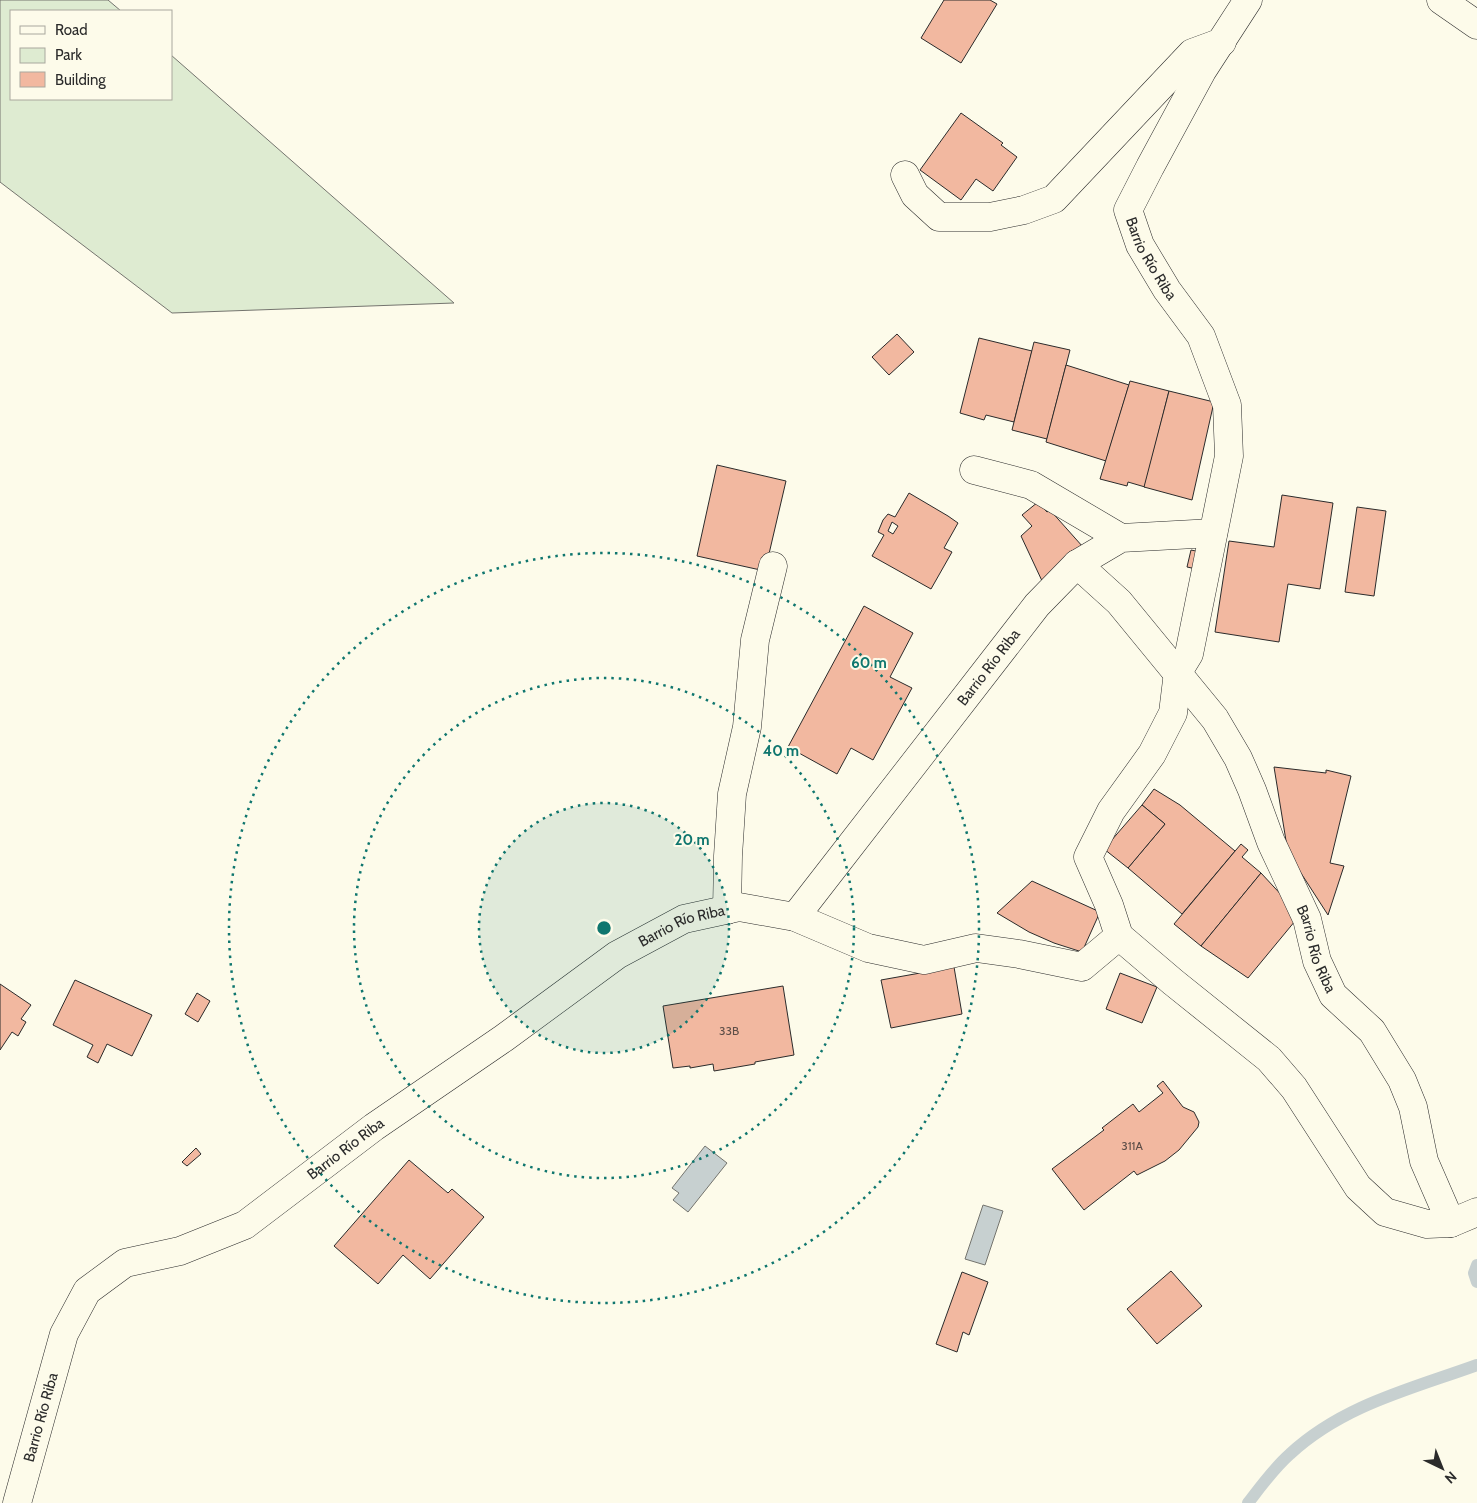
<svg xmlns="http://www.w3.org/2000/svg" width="1477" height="1503" viewBox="0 0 1477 1503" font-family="Cabin,sans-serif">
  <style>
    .green { fill: #deebd1; stroke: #74746e }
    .water { fill: #c7d0d0; stroke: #74746e }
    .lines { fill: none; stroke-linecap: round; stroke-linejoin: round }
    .stream { stroke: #c7d0d0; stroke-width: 12 }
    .building { fill: #f2b8a0; stroke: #2b2b2b; fill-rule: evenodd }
    .minor-casing { stroke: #2b2b2b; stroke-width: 29 }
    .minor { stroke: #fdfbea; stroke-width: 28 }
    .ring { fill: none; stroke: #0f766e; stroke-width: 2.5; stroke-dasharray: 2.5 5 }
    .labels { text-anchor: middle; stroke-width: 4; stroke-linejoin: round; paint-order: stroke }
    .number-label { font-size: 12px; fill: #5d4e48 }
    .street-label { font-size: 15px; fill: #2b2b2b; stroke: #fdfbea }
    .centre { fill: #0f766e; stroke: #fdfbea; stroke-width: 2.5 }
    .ring-label { font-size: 15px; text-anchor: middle; font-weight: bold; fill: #0f766e; stroke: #fdfbea; stroke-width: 4; stroke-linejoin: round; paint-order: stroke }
  </style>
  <rect width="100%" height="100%" fill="#fdfbea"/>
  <!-- green -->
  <polygon class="green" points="0,0 108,0 121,11 11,11 11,99 171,99 171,55 454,303 172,313 0,182"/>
  <!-- water -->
  <g class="water">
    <polygon points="705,1146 727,1163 688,1212 673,1200 679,1193 672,1188"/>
    <polygon points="983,1205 1003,1211 985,1265 965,1259"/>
  </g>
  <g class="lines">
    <!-- stream -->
    <g class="stream">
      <polyline points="1477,1265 1474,1273 1477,1282"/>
      <path d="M1248,1503C1261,1486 1274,1468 1290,1454C1343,1405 1411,1389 1477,1365"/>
    </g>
  </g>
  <!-- building -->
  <g class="building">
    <polygon points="944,0 990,0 997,4 961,63 921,38"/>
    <polygon points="961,113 1003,143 1001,145 1017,157 993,191 976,179 961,200 920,170"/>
    <polygon points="897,334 914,352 889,375 872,357"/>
    <polygon points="979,338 1032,351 1014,422 986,415 984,420 960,413"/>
    <polygon points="1034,342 1070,350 1047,439 1012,430"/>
    <polygon points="1066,365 1129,385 1106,461 1046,442"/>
    <polygon points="1130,381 1169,391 1145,487 1128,482 1127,486 1100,479"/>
    <polygon points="1169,391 1214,402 1192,500 1144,487"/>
    <polygon points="717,465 786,481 765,571 697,556"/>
    <path d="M909,493L948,516L958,523L944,548L952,552L931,589L872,556L884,535L878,532L883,520L888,514L895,517ZM892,522L898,526L893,534L888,531Z"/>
    <polygon points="1282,495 1333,503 1320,589 1288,584 1279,642 1215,632 1229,541 1274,547"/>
    <polygon points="1038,502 1047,512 1050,510 1083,547 1043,583 1021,536 1032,526 1022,515"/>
    <polygon points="1357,507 1386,511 1374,596 1345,592"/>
    <polygon points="1191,550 1205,553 1201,570 1187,567"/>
    <polygon points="864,606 913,633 890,677 912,688 873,760 851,748 837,774 788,747"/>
    <polygon points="1274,767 1326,773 1326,770 1351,776 1330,863 1344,866 1328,915 1288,853"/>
    <polygon points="1154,789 1180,805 1235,851 1182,914 1128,868 1165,824 1142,805"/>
    <polygon points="1142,805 1165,824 1128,868 1104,849"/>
    <polygon points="1241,844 1248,850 1242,857 1261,873 1201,946 1174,924"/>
    <polygon points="1261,873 1300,915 1248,978 1201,946"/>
    <polygon points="1032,881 1100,912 1082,952 1054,943 1029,932 997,913"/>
    <polygon points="954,967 962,1014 891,1028 881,980"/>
    <polygon points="1120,973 1157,987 1142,1023 1106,1009"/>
    <polygon points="75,980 152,1015 132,1056 107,1044 98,1063 87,1057 93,1045 53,1025"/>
    <polygon points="0,984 31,1005 21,1019 26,1022 18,1036 12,1032 0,1050"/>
    <polygon points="783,986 794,1055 755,1062 755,1064 714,1071 713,1064 690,1068 690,1066 673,1068 663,1006"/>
    <polygon points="197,993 210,1001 198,1022 185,1014"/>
    <polygon points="1163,1081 1183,1107 1194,1112 1199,1122 1198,1127 1179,1150 1165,1161 1137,1175 1134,1171 1084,1210 1052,1169 1104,1130 1102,1128 1133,1104 1139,1112 1163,1093 1157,1086"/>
    <polygon points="196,1148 201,1154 187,1166 182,1162"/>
    <polygon points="409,1160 448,1193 452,1189 484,1217 430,1279 403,1255 378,1284 334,1246"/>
    <polygon points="1171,1271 1202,1306 1157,1344 1127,1309"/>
    <polygon points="962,1272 988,1282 969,1335 963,1332 957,1352 936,1344"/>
  </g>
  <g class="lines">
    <defs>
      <g id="minor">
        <path id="s1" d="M1248,0L1202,71L1150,167L1128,210L1140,245L1167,290L1201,336L1227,405L1229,456L1189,654L1178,672L1173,713L1152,754L1111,811L1088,857L1109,905L1119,936L1173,982L1269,1059L1294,1088L1358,1187L1385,1212L1427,1224L1451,1223L1477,1212"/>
        <polyline points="1441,0 1477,25"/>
        <polyline points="905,175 915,195 939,217 990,217 1024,210 1054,199 1192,53 1222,42"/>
        <polyline points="974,470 1031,485 1121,538"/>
        <path id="s2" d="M1077,564L1119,602L1215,719L1238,758L1252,790L1271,842L1307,919L1317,961L1333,995L1372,1031L1402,1080L1413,1107L1424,1161L1451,1223"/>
        <polyline points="727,910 728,856 732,794 747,727 755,640 773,566"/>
        <path id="s3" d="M795,917L1037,605L1077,564L1121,538L1213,533"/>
        <path id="s4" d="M17,1503L64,1334L87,1291L125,1263L180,1251L245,1225L374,1127L504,1038L617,955L684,919L739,907L795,917L868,948L924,960L976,948L1019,954L1082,967L1119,936"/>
      </g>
    </defs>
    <!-- minor casing -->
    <use href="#minor" class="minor-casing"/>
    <!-- minor -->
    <use href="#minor" class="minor"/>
  </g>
  <!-- distance rings -->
  <circle cx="604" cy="928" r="125" fill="#0f766e" fill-opacity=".12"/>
  <g class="ring">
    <circle cx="604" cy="928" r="125"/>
    <circle cx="604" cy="928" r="250"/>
    <circle cx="604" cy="928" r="375"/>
  </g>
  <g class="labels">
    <!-- number labels -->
    <g class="number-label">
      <text x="729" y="1035">33B</text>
      <text x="1132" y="1150">311A</text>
    </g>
    <!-- street labels -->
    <g class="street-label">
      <text dy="5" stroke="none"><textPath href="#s1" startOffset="296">Barrio Río Riba</textPath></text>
      <text dy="5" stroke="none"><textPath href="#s3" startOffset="316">Barrio Río Riba</textPath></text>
      <text dy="5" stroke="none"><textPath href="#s4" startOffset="929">Barrio Río Riba</textPath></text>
      <text dy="5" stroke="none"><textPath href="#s2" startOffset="460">Barrio Río Riba</textPath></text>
      <text dy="5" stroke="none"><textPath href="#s4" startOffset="524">Barrio Río Riba</textPath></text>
      <text dy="5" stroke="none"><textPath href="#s4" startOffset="89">Barrio Río Riba</textPath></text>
    </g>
  </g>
  <circle cx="604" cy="928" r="8" class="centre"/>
  <g class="ring-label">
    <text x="869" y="668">60 m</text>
    <text x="781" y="756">40 m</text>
    <text x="692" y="845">20 m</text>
  </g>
  <!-- legend -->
  <rect x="10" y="10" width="162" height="90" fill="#fdfbea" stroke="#a9a89e"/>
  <rect x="20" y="26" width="25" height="8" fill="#fdfbea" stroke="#a9a89e"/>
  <text x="55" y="35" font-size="15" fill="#2b2b2b">Road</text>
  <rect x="20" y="48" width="25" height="15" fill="#deebd1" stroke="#a9a89e"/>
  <text x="55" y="60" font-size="15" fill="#2b2b2b">Park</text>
  <rect x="20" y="72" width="25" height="15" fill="#f2b8a0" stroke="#a9a89e"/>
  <text x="55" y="85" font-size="15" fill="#2b2b2b">Building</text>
  <!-- north arrow -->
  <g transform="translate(1442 1468) rotate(137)" stroke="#fdfbea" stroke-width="4" paint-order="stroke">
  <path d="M0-4L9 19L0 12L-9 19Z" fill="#2b2b2b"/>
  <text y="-8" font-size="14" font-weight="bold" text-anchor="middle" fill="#2b2b2b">N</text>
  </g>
</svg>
